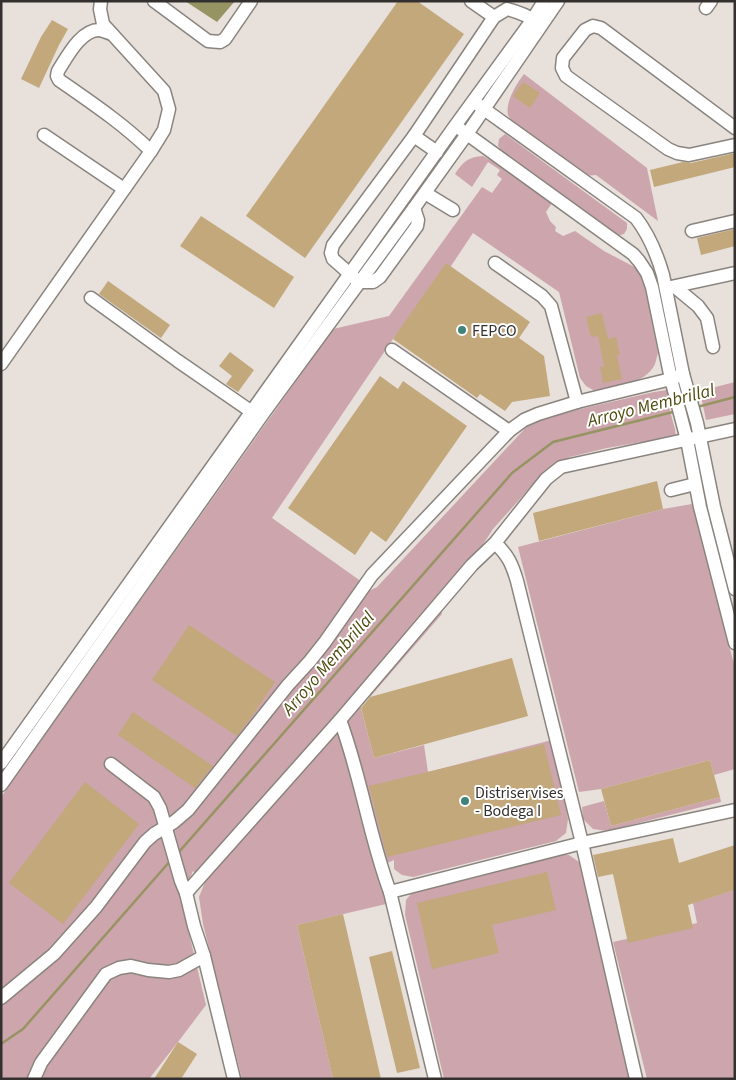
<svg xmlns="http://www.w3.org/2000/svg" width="736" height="1080" viewBox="0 0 736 1080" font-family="'Source Sans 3',sans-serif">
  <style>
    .green { fill: #cda5ac }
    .water { fill: #969462 }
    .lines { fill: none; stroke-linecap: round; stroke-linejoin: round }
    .stream { stroke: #969462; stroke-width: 2.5 }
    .building { fill: #c2a87a }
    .minor-casing { stroke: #8a847f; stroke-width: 15 }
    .minor { stroke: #fff; stroke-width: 12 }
    .poi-dot { fill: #408479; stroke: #fff; stroke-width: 2 }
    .labels { text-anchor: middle; stroke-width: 4; stroke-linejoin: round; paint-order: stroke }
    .poi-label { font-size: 16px; fill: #33302f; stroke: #fff; text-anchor: start }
    .water-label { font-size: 18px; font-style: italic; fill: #4f4c0e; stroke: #fff }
  </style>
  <rect width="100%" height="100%" fill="#e7e0db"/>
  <!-- green -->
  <g class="green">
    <path d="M524,74L647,168L658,221L596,175L583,176L514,125C512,122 510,118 508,115C505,102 517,83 524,74Z"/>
    <polygon points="505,134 512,139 627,223 627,229 624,234 617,236 503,152 498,146 499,139"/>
    <path d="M483,156L492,161L552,203L546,212L550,221L556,227L555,231L563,236L575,231L604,251L642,271L658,353C657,356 656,361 655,364C645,385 615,386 595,391L586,386L580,378L559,292L473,233L451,266L393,339L272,518L362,582L365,593L377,587L533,420L654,392L667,390L670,411L675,429L676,436L659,441L641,442L607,448L570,457L544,472L493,529L482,546L437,597L442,614L370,697L359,701L374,758L424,745L428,772L552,740L568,819L566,833L556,841L413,877L402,875L394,869V860L378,867L386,904L297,925L333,1079H242L203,924L199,897L205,882L193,871L181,899L206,1005L178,1042L149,1079H1V797L333,329L389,316L482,187L492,193L502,179L497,175L500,170L488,162L472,187L455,174C463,162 468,157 483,156Z"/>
    <polygon points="735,382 735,414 706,420 700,391"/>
    <polygon points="692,504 735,668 735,769 714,775 710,760 601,789 579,792 518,547 663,509"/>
    <polygon points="720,797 721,802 607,831 593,829 583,819 582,807 604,801 611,826"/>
    <polygon points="561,855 569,855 579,862 631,1079 444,1079 405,915 406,900 415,889"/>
    <polygon points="735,890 735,1079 647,1079 613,942 697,923 693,903"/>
  </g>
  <!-- water -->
  <polygon class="water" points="185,1 235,1 217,22"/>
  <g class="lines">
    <!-- stream -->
    <g class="stream">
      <polyline points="697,407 735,397"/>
      <polyline points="178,853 512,473 553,442 677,411"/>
      <polyline points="1,1044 23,1029 171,860"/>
    </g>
  </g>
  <!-- building -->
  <g class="building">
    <polygon points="398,1 417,1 464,34 305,258 246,216"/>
    <polygon points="52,20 68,29 59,45 39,88 21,79 41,37"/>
    <polygon points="523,82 540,93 530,108 513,96"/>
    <polygon points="735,153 735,167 654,187 650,170 683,162 691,163"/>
    <polygon points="201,216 294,277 274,308 180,246"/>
    <polygon points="735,229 735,246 701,255 697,238"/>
    <polygon points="446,263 530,322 519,338 544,356 550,396 512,402 505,411 480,394 477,398 393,339"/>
    <polygon points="108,281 170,325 161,338 99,294"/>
    <polygon points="602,313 608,339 616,337 620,355 617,355 622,379 603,383 600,367 604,366 598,336 591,337 586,317"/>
    <polygon points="230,352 254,370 238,392 226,384 232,376 219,366"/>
    <polygon points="380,376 398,389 403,381 467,426 386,542 371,531 355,555 288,508"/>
    <polygon points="657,481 663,509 539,541 533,513"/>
    <polygon points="189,625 275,682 252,716 237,736 152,680"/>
    <polygon points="512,658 528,716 374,758 361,708 370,697"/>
    <polygon points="133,712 213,766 195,788 118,735"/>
    <polygon points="544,744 561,815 387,857 369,786"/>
    <polygon points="710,760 720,797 611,826 601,789"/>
    <polygon points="85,782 139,824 63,924 9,883"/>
    <polygon points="673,838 679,863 735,845 735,890 688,905 693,928 628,943 613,874 598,877 593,855"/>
    <polygon points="547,872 556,910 492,925 499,953 432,969 417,903"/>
    <polygon points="343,914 381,1079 333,1079 297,925"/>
    <polygon points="392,951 420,1068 397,1073 369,957"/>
    <polygon points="178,1042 197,1054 181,1079 154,1079"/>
  </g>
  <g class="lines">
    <defs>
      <g id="minor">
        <polyline points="154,1 208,41 220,42 225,39 251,1"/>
        <polyline points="471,1 494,17"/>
        <polyline points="706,8 711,1"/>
        <path d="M112,34C108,33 104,31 100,30C81,29 67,57 58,71L57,76L59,80C92,103 122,123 151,151"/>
        <path d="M477,104L636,218C649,235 657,254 663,275L683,374L697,423L714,507L735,589"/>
        <polyline points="735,128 601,28 593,26 585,30 563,58 562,68 566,76 668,149 677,153 689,155 735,145"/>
        <polyline points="460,129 633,254 639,261 647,273 652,287 671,379 687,440 700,507 735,643"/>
        <polyline points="44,135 124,189"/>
        <polyline points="414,136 437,152"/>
        <polyline points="425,193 453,210"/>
        <path d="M414,208L418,220L417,226L380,277L373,282H359L333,259L331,253L333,245L414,136L494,17L507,9C519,12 530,17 540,23"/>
        <polyline points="692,231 735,221"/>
        <polyline points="495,263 542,296 551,306 577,402"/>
        <polyline points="671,287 735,273"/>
        <polyline points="675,287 698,306 707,318 713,347"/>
        <polyline points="91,298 178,361 252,412"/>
        <polyline points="392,350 509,431"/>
        <polyline points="1,364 151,151 164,130 169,109 164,91 103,24 100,9 101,1"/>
        <polyline points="671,490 695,484"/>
        <path d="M495,543C508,555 512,564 517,581L582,843L636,1079"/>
        <path d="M340,720C361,776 369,836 390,892L435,1079"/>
        <polyline points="1,763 455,126 533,19 544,1"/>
        <polyline points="111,764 154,797 160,808 181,881 186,893 194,926 204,956 234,1079"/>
        <polyline points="1,785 265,411 414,208 467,134 558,1"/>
        <polyline points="390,892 582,843 735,810"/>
        <polyline points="186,893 340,720 472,565 495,543 546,479 561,467 735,429"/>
        <polyline points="1,998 54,954 96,907 145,842 154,834 174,822 188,810 288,685 310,661 325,642 372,575 509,431 524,420 538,414 577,402 671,379 683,374"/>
        <polyline points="34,1079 41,1063 106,974 119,968 131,966 148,970 169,972 179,970 204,956"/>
      </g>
    </defs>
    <!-- minor casing -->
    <use href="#minor" class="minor-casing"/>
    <!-- minor -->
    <use href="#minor" class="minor"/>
  </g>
  <!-- markers -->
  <g class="poi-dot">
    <circle cx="462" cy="330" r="5"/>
    <circle cx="465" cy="801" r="5"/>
  </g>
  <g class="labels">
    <!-- poi labels -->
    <g class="poi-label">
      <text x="472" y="336">FEPCO</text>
      <text x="475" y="798">Distriservises<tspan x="475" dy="18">- Bodega I</tspan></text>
    </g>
    <!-- water labels -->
    <g class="water-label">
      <text transform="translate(651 405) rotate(-14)" y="6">Arroyo Membrillal</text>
      <text transform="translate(328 663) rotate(-49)" y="6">Arroyo Membrillal</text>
    </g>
  </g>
  <!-- border -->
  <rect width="736" height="1080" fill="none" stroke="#33302f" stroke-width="5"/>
</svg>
